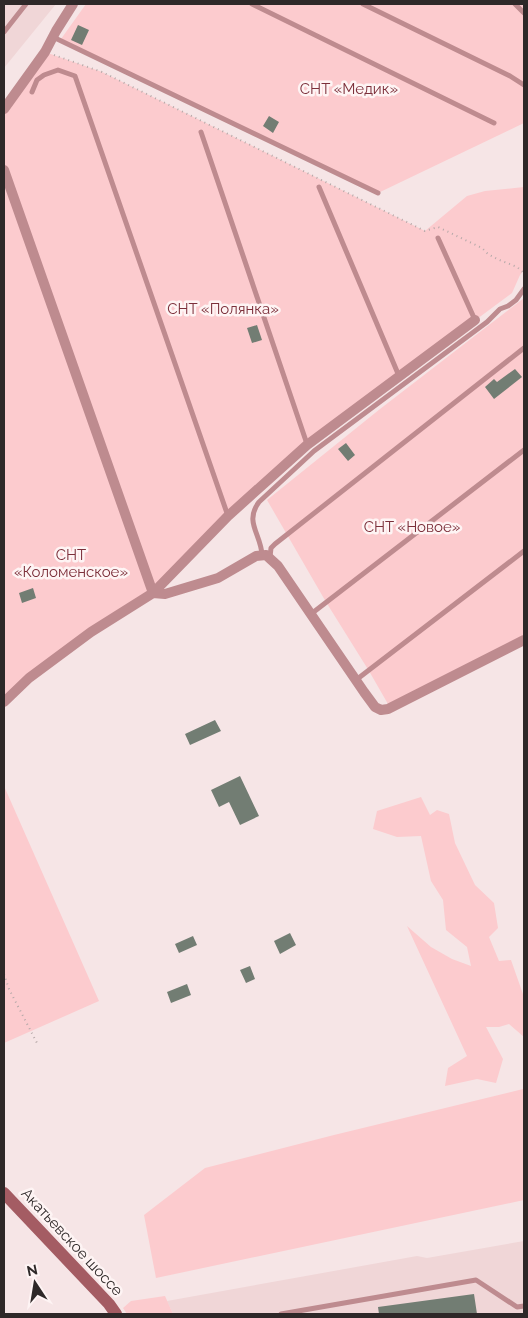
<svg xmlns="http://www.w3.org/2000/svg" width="528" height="1318" font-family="Raleway,sans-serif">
	<rect width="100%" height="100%" fill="#f6e5e6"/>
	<path fill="#f0d6d7" d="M4 4H56L4 68Z
		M524 1241V1314H173L167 1301 417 1256 427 1258Z"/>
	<path fill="#fccbce" d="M86 4H524V123L378 193 61 39Z
		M45 52 102 72 425 231 467 196 485 191 524 187V270L520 275 512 293 307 445 137 602 4 702V109Z
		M524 298V638L388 704 369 671 326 602 267 500 380 409Z
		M4 786 99 1001 4 1043Z
		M421 797 430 815 437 810 449 814 455 843 475 885 494 903 498 928 489 937 499 961 511 960 524 997V1037L509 1024 499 1027H486L503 1059 496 1083 477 1079 445 1086 448 1068 467 1056 407 926 431 947 452 959 471 966 467 947 446 930 443 900 431 881 421 836 397 837 373 829 377 811Z
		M523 1089 524 1092V1200L156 1278 144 1215 205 1168 334 1135Z
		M165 1296 173 1314H127L123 1308 131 1301Z"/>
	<path fill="#727d73" d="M78 25 89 30 82 45 71 40Z
		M269 116 279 122 273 133 263 126Z
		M257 325 262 340 252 343 247 328Z
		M515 369 522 377 494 399 485 387 494 379 497 382Z
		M346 443 355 455 348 461 338 449Z
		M33 588 36 598 22 603 19 593Z
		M215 720 221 731 190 745 185 734Z
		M240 776 259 816 240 825 229 802 219 807 211 790Z
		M290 933 296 945 280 954 274 941Z
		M193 936 197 945 179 953 175 944Z
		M250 966 255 979 246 983 240 970Z
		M187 984 191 995 171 1003 167 992Z
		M474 1294 477 1314H379L378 1307Z"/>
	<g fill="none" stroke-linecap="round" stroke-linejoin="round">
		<path stroke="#b5a8a8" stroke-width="2" stroke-dasharray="1 4" stroke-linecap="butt" d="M54 55 102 72 425 231 438 227 482 248 488 254 497 259 517 267 524 273
			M4 974 9 989 37 1043"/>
		<path stroke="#be8b8f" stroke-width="5" d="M252 4 494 123
			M363 4 510 76 524 85
			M515 4 524 13
			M4 32 26 4
			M53 37 378 193
			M32 92 37 80 44 75 58 70 75 76 228 516
			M201 132 307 444
			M319 187 399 376
			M438 238 475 320
			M262 555C261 534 244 522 259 502L314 451 487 322 500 309 508 306 516 300 524 289
			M270 557 271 548 275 544 524 348
			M311 614 524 450
			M356 680 524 551
			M281 1314 476 1280 517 1307 524 1306"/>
		<path stroke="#be8b8f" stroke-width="10" d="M4 109 45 52 56 31 73 4
			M4 170 153 593
			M153 593 165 594 218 578 256 556 266 555 278 566 364 692 375 707 381 710 388 709 524 640
			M4 702 29 678 91 632 153 593 228 516 307 445 475 320"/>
		<path stroke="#a45c63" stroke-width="12" d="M4 1193 109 1304 116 1314"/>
	</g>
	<g text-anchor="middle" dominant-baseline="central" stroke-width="5" stroke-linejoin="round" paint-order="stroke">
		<g font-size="15" fill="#7c2f3a" stroke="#fef4f4">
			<text x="349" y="89">СНТ «Медик»</text>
			<text x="223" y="309">СНТ «Полянка»</text>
			<text x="412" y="527">СНТ «Новое»</text>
			<text x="71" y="555">СНТ<tspan x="71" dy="17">«Коломенское»</tspan></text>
		</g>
		<g font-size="15" fill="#2e2828" stroke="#fef4f4">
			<text transform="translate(72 1242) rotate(47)">Акатьевское шоссе</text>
		</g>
	</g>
	<rect width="528" height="1318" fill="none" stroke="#2e2828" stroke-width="10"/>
	<g transform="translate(35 1283) rotate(348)" stroke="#fef4f4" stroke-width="4" paint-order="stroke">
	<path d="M0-4L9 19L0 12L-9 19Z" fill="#2e2828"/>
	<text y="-8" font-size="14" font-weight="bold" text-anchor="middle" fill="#2e2828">N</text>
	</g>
</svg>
